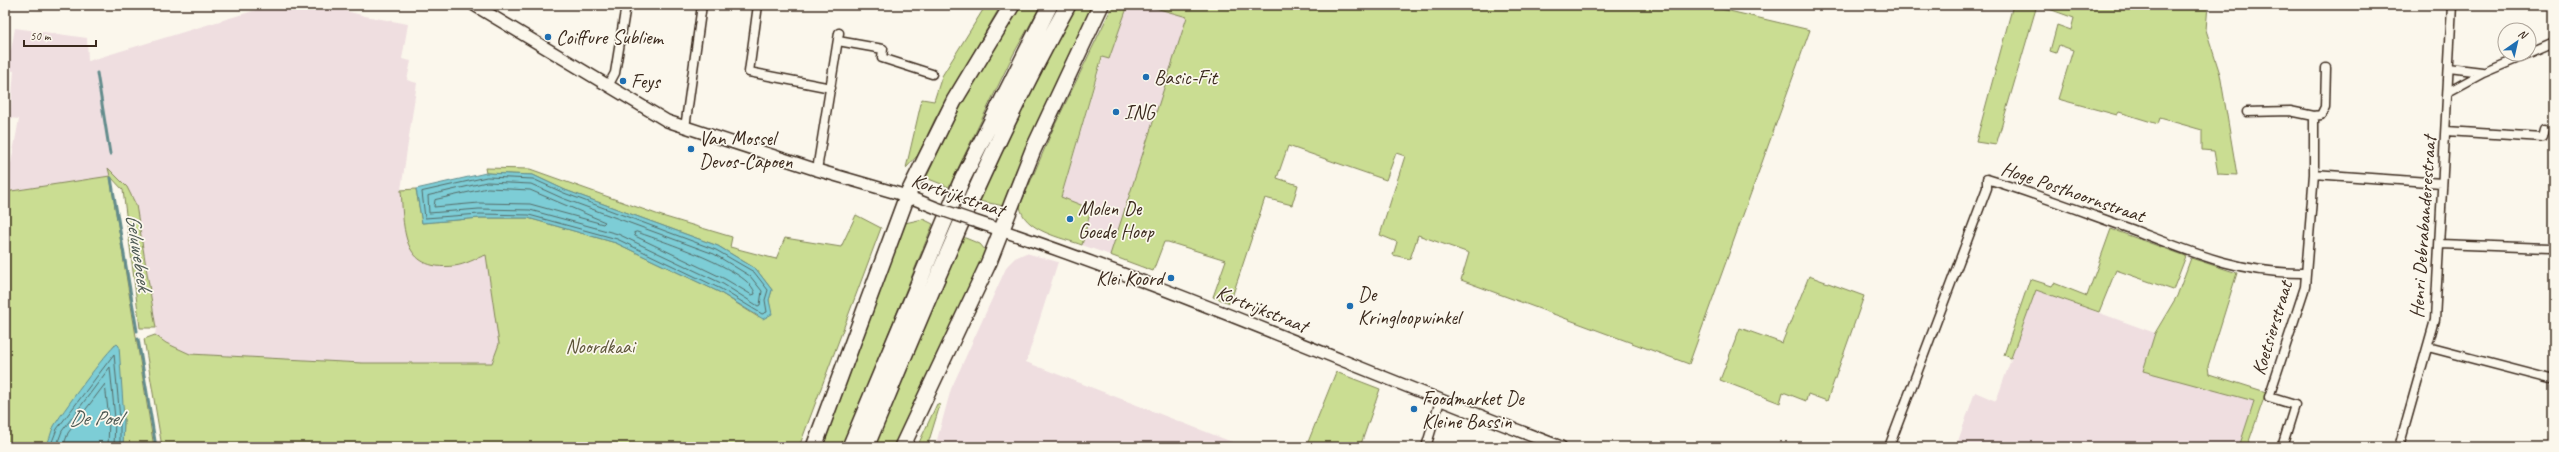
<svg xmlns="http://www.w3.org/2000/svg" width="2559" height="452" font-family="Caveat,sans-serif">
	<rect width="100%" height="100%" fill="#fbf7ec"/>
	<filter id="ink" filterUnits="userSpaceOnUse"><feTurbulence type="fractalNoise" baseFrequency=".025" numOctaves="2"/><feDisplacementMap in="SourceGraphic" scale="8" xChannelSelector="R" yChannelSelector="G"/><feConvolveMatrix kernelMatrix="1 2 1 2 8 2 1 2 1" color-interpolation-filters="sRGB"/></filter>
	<g filter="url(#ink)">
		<path fill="#efdee0" d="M267 5H324L365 16 408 24 402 59 411 61 407 80 417 83 401 190 404 230 455 266 486 255 499 344 492 363H362L190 354 166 343 155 335 156 328 136 205 108 169 110 176 5 192V163H11L19 119 10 118 14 71 5 70V49L11 50 15 28 87 38 88 61 266 7Z
			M1128 5H1145L1188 17 1110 255 1082 245 1091 209 1061 198 1103 57 1109 59Z
			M1026 253 1058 262 1026 362 1245 447H935L951 389 1007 266 1015 258Z
			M2036 290 2155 333 2143 371 2254 401 2239 447H1956L1975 392 1996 401Z"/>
		<path fill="#cadd92" stroke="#828458" d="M986 5H1001L935 119 918 155 906 168 922 99 934 101 942 76Z
			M1016 5H1041L1013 55 949 187 926 178 968 89Z
			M1076 5H1097L1004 206 979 201 1001 151Z
			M1113 5H1128L1109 59 1102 57 1061 197 1091 209 1082 245C1063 238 1023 231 1020 206L1053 129Z
			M1145 5H1704L1810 30 1689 364 1461 280 1469 253 1418 235 1410 259 1393 255 1397 242 1380 235 1405 156 1396 153 1386 180 1288 146 1277 178 1298 185 1292 205 1265 198 1230 303 1213 297 1226 260 1168 242H1164L1153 271 1110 255 1187 17Z
			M2013 5H2037L1996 145 1976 142Z
			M2038 5H2208L2206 30 2220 74 2237 175 2218 174 2214 151 2202 150V130L2160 118 2158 124 2119 112 2117 115 2058 99 2073 50 2059 45 2056 53 2050 51 2057 25 2071 30 2074 18Z
			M108 168 127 187 136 205 156 328H140L123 190 110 176 154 447H123L124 419 115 345 53 428 50 440 45 447H5V297L9 295 5 286V192L110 176Z
			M485 168 530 169 662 216 732 237 730 247 776 259 785 238 841 247 856 215 881 228 799 447H162L144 339 155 335 166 343 190 354 362 363H492L499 344 486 255C476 258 465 265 454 266 401 272 404 229 401 190L416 189 422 223 480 218H528L616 243 719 292 758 317 770 307 769 300 772 290 756 269 718 246 565 190 533 175 486 173Z
			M923 219 933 224 842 447H821L905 223Z
			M2111 229 2186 256 2173 290 2116 270 2099 312 2036 290 2011 358 2004 355 2030 279 2052 286 2054 283 2087 296Z
			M963 237 980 244 986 251 896 447H873Z
			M2191 258 2237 273 2208 366 2209 374 2266 392 2247 447H2239L2254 401 2143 371 2155 333 2177 296Z
			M1809 276 1864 296 1827 401 1808 394 1806 401 1783 392 1780 403 1720 380 1740 328 1782 343Z
			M1336 372 1380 389 1360 447H1306Z
			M937 404 940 405 927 447H917Z"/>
		<path fill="#7dcdd6" stroke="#638c8c" d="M486 173 533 175 565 190 718 246 756 269 772 290 769 300 772 314 763 319 719 292 616 243 528 218H480L422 223 416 189Z
			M117 344 119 346 124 419 123 447H45C50 440 50 435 53 428 59 416 108 349 117 344Z"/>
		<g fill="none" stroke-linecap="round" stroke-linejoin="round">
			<path stroke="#556b68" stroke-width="1" d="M487 177 533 179 564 193 716 250 754 272 768 290 765 300 767 312 762 314 721 289 617 239 529 215 480 214 425 218 422 192Z
				M487 182 531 184 562 198 714 254 750 276 762 291 760 305 758 306 723 284 618 234 530 210 479 209 429 213 428 196Z
				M488 188 530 190 605 222 603 224 530 204 479 203 434 207 435 200Z
				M637 232C659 240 752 270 755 294L752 295 725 279 635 236 634 233Z
				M50 447 57 429 114 354 120 419V447
				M56 447 62 431 110 367 115 419 114 447
				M63 447 68 433 105 384 109 419 108 447"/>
			<path stroke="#638c8c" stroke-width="3" d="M97 73 110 154
				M111 178 137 331
				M138 339 156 447"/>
			<defs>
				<path id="street" d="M758 5 749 72 831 88
					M838 41 883 49 882 58 932 74
					M2529 54 2554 43
					M2449 68 2482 72
					M608 86 615 73 626 5
					M2448 92 2483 73 2528 54
					M2247 112 2290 111 2314 116
					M685 128 702 5
					M2446 131 2543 137 2545 129
					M817 170 839 33
					M2314 174 2442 183
					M2440 244 2550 248
					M2428 347 2554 380
					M1426 447 1440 401
					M1889 447 1987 188V179C2036 194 2083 212 2131 229 2191 252 2240 274 2306 273
					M2282 447 2295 405 2269 397 2305 287 2314 174V116L2321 115 2325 107 2326 68
					M2399 447 2435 320 2452 5"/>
				<path id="secondary" d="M474 5 667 121 817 170 907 196 939 209
					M971 220C1171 286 1364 372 1561 447"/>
				<path id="highway" d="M814 447 907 196 954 101 1012 5
					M850 447 961 182 1050 5
					M866 447C929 297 989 147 1068 5
					M902 447 989 262 1033 150 1101 5"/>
			</defs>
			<use href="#street" stroke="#3b2a1e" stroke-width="11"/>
			<use href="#secondary" stroke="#3b2a1e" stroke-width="14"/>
			<use href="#highway" stroke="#3b2a1e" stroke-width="18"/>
			<use href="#street" stroke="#fbf7ec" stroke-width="8"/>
			<use href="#secondary" stroke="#fbf7ec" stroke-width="11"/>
			<use href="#highway" stroke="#fbf7ec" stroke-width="15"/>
			<defs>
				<path id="secondary-bridge" d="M939 209 971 220"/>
			</defs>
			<use href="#secondary-bridge" stroke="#3b2a1e" stroke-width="14" stroke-linecap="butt"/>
			<use href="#secondary-bridge" stroke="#fbf7ec" stroke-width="11"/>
		</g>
	</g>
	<g fill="#1f6fb2" stroke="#fbf7ec" stroke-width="1.5">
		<circle cx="548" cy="37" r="4"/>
		<circle cx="1146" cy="77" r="4"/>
		<circle cx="623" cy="81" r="4"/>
		<circle cx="1116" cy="112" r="4"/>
		<circle cx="691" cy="149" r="4"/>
		<circle cx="1070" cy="219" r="4"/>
		<circle cx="1171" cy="278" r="4"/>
		<circle cx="1350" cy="306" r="4"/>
		<circle cx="1414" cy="409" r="4"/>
	</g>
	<g text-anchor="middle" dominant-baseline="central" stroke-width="3.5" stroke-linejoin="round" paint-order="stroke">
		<g font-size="20" fill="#3b2a1e" stroke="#fbf7ec" text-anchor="start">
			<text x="556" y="37">Coiffure Subliem</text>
			<text x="1154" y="77">Basic-Fit</text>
			<text x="631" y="81">Feys</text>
			<text x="1124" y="112">ING</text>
			<text x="699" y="138">Van Mossel<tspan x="699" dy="23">Devos-Capoen</tspan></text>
			<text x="1078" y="208">Molen De<tspan x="1078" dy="23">Goede Hoop</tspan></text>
			<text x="1163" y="278" text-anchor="end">Klei Koord</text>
			<text x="1358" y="294">De<tspan x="1358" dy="23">Kringloopwinkel</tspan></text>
			<text x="1422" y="398">Foodmarket De<tspan x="1422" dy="23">Kleine Bassin</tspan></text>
		</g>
		<g font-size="20" fill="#3b2a1e" stroke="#fbf7ec">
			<text transform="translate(2073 192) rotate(19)">Hoge Posthoornstraat</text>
			<text transform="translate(958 195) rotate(19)">Kortrijkstraat</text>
			<text transform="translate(2423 227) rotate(-86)">Henri Debrabanderestraat</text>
			<text transform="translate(1262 309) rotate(22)">Kortrijkstraat</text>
			<text transform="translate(2272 328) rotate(-73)">Koetsierstraat</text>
		</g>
		<g font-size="20" fill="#5f573b" stroke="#fbf7ec">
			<text x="600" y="346">Noordkaai</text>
		</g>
		<g font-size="21" font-style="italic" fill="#4f5b55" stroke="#fbf7ec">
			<text transform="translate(139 252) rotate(81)">Geluwebeek</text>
			<text x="95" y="418">De Poel</text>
		</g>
	</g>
	<rect width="2559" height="452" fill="none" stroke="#fbf7ec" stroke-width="20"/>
	<rect x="10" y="10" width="2539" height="432" fill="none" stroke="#3b2a1e" stroke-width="1.5" filter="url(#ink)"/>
	<g transform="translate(2517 42) rotate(34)"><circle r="19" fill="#fbf7ec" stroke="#aea59a"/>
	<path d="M0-3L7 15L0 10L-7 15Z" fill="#1f6fb2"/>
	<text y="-6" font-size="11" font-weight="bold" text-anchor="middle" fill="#3b2a1e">N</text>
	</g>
	<path d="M24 40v6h72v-6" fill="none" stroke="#3b2a1e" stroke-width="2"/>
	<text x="30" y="40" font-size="12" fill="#3b2a1e" stroke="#fbf7ec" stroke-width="3" paint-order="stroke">50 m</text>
</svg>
